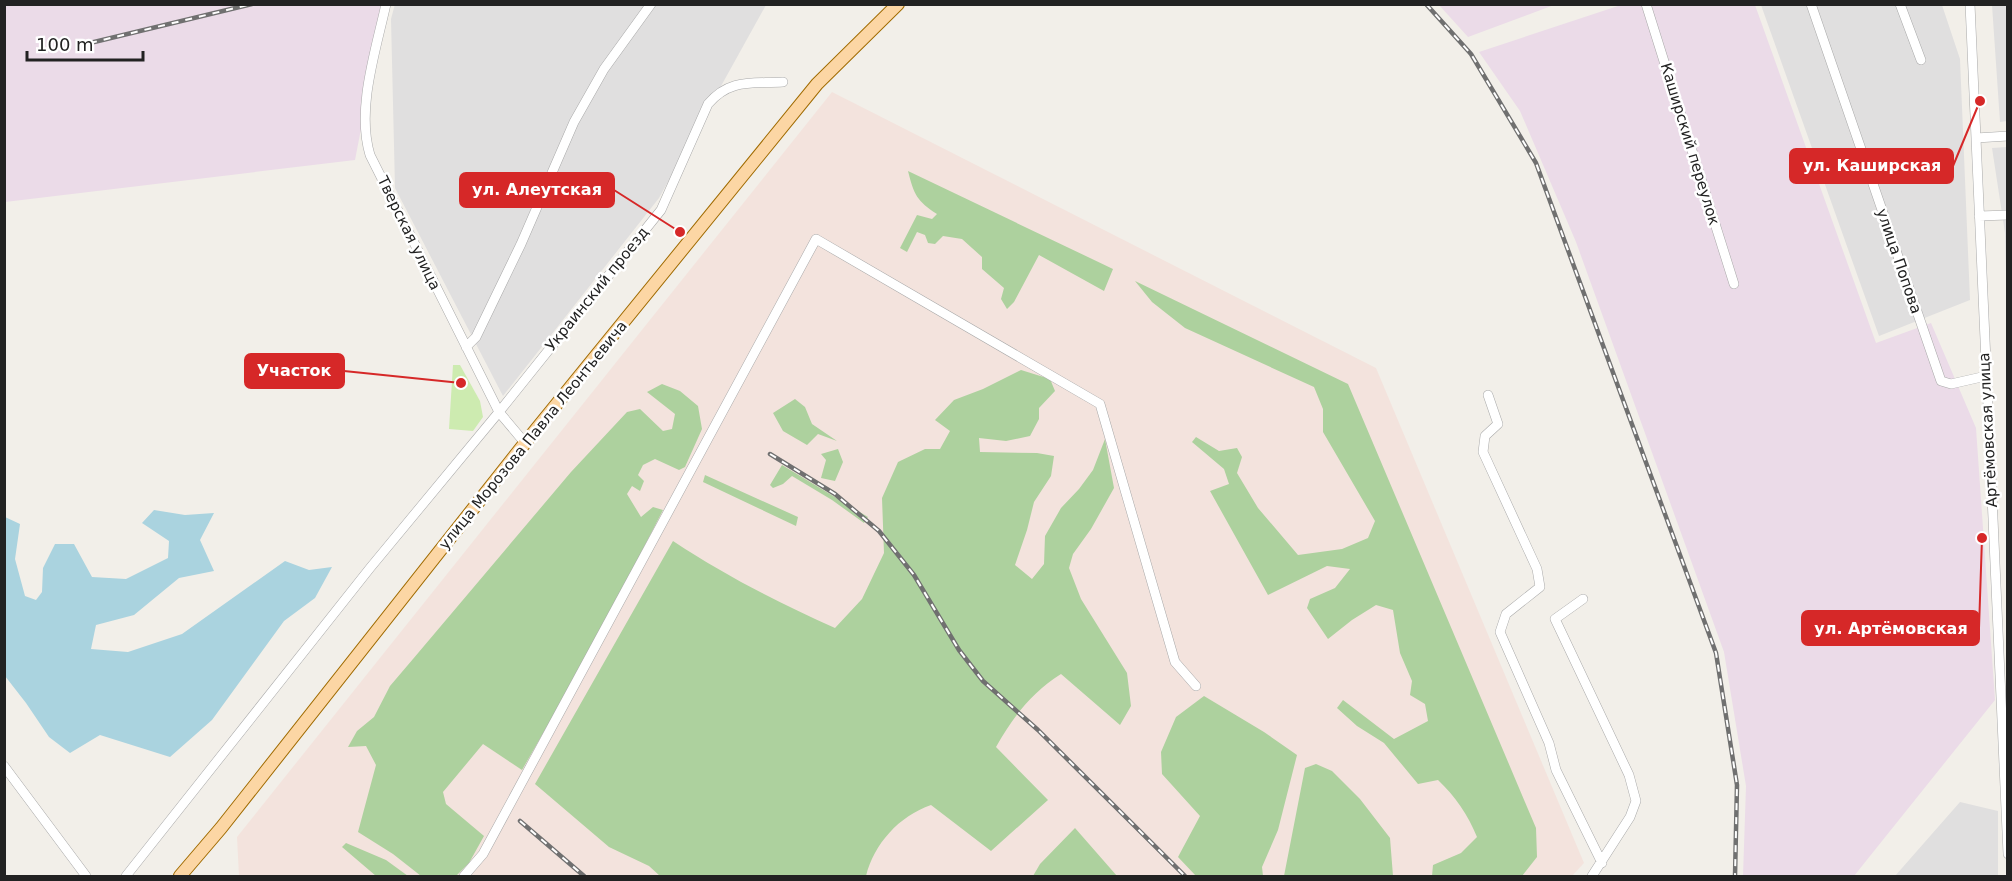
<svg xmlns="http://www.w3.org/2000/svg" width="2012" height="881" font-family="'DejaVu Sans',sans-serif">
	<rect width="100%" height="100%" fill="#f2efe9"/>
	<path fill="#e0dfdf" d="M395 4 766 5 659 198 503 396 395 188 391 19Z
		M1761 5H1942L1960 59 1970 300 1879 336Z
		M1992 5H2007V121L2000 122Z
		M2007 147V311L2005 233 1992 148Z
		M1960 802 1998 811V876H1895Z"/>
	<path fill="#ebdbe8" d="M4 5H385L355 160 5 202Z
		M1439 5H1554L1468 37Z
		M1621 5H1755L1876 343 1931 323 1976 428 1995 700 1854 876H1743L1746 786 1724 652 1576 242 1520 111 1479 52Z"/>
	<path fill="#f3e3dd" d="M832 92 1376 368 1584 863 1572 876H239L237 837Z"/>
	<path fill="#cdebb0" d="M453 365H460L480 401 483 417 473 431 449 429Z"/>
	<path fill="#add19e" d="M908 171 1113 269 1104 291 1039 255 1014 302 1007 309 1001 299 1004 288 982 269V257L962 239 943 236 935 244 928 243 925 235 917 232 907 252 900 248 917 215 932 219 937 214C917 201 914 195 908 171Z
		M1135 281 1348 384 1536 828 1537 857 1522 876H1432L1433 865 1461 853 1477 837C1468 815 1455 796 1438 780L1418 784 1384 743 1357 726 1337 708 1343 700 1394 739 1428 721 1425 704 1410 695 1412 681 1400 653 1393 610 1376 605 1352 620 1328 639 1307 608 1310 599 1335 588 1350 569 1327 566 1268 595 1210 491 1229 484 1224 469 1192 442 1196 437 1219 451 1237 448 1242 457 1237 473 1258 508 1298 555 1342 549 1368 538 1375 521 1323 432V409L1314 387 1185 328 1152 302Z
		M1021 370 1050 379 1055 391 1039 408V419L1030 436 1006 441 979 438 980 452 1037 453 1054 456 1051 476 1034 502 1027 530 1015 565 1032 579 1044 564 1045 536 1061 508 1079 489 1093 470 1105 439 1114 488 1091 529 1073 554 1069 568 1081 599 1127 673 1131 706 1120 725 1061 674C1031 693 1013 717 996 747L1048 800 991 851 931 805C899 816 874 844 866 876H660L649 866 609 847 535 784 673 541C726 576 777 602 835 628L862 599 884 553 882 498 898 462 925 449H940L950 431 935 420 954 400 983 389Z
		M662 384 680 391 698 406 702 429 685 467 679 470 655 459 643 465 638 475 644 481 640 491 632 486 627 494 641 517 653 507 663 510 594 644 522 770 483 744 443 792 446 804 484 836 469 863 456 876H421L393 854 358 832 376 765 366 746 348 747 357 731 374 717 390 686 413 659 571 472 627 412 640 409 663 431 672 429 675 414 647 392Z
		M795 399 805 407 812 424 837 441 818 434 807 445 783 431 773 413Z
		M838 449 843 462 835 481 821 478 826 460 821 454Z
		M782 465 868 517 864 523 832 500 792 476 783 484 773 488 770 485Z
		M705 475 798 517 796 526 703 482Z
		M1204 696 1264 732 1297 755 1278 830 1262 867 1263 876H1196L1178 857 1200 816 1162 774 1161 752 1176 717Z
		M1316 764 1332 771 1360 799 1390 838 1393 876H1284L1305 768Z
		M1075 828 1117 876H1033L1040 864Z
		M346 843 386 860 408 876H376L342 847Z"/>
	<path fill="#aad3df" d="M154 510 185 515 214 513 200 540 214 571 179 578 134 615 96 625 91 649 128 652 182 634 285 561 309 570 332 567 315 598 284 621 212 720 170 757 100 735 70 753 49 737 26 703 5 676V517L20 524 15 559 25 596 36 600 42 592 43 568 55 544H74L92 577 126 579 168 558 169 541 142 523Z"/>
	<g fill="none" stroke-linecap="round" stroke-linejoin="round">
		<defs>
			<path id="minor" d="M386 4C376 50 356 109 370 155L499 412 525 443
				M1646 4 1734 284
				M1811 4 1941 381 1951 384 1986 376
				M1900 4 1921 60
				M1970 4 2008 854
				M1976 138 2008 136
				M1979 216 2008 215
				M466 347 476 337 521 244 574 122 604 69 651 4
				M1488 395 1498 424 1485 436 1483 452 1537 569 1540 587 1506 614 1500 632 1549 743 1556 770 1602 863
				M1583 599 1555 619 1629 775 1636 801 1630 817 1592 876
				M4 766 86 876
				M126 876 370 568 499 412 661 210 708 104C730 78 752 84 783 82
				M464 876 483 854 816 239 1100 404 1175 662 1196 686"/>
			<path id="major" d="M180 876 221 828 525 443 817 84 898 4"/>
		</defs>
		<use href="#minor" stroke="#a9a9a9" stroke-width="10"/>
		<use href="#major" stroke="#a06b00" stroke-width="14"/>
		<use href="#minor" stroke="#fff" stroke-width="9"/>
		<use href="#major" stroke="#fcd6a4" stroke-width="12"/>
		<defs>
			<path id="rail" d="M1426 4 1471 54 1536 163 1716 653 1737 785 1735 876
				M90 43 252 4
				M770 454 835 494 879 531 914 575 959 650 983 681 1038 730 1185 876
				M520 821 584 876"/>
		</defs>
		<use href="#rail" stroke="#707070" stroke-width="4.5"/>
		<use href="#rail" stroke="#fff" stroke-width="2" stroke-dasharray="7" stroke-linecap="butt"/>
	</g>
	<g text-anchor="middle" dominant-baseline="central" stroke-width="5" stroke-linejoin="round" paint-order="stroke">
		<g font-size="15" fill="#222" stroke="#fff">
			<text transform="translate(1690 144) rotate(73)">Каширский переулок</text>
			<text transform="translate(409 233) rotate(64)">Тверская улица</text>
			<text transform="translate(1899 261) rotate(71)">улица Попова</text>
			<text transform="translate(597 289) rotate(-51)">Украинский проезд</text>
			<text transform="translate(1988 430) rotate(-93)">Артёмовская улица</text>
			<text transform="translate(533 435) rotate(-51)">улица Морозова Павла Леонтьевича</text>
		</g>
	</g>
	<path fill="none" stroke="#d62828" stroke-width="2" d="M1980 101L1953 166M680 232L614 190M461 383L344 371M1982 538L1979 628"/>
	<g fill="#d62828" stroke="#fff" stroke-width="2">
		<circle cx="1980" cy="101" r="6"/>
		<circle cx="680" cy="232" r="6"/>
		<circle cx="461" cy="383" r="6"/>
		<circle cx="1982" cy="538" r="6"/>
	</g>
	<g fill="#d62828" stroke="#d62828" stroke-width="2">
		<rect x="1790" y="149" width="163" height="34" rx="6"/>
		<rect x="460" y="173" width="154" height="34" rx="6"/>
		<rect x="245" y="354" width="99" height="34" rx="6"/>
		<rect x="1802" y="611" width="177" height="34" rx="6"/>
	</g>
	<g font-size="16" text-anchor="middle" font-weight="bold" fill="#fff">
		<text x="1872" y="171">ул. Каширская</text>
		<text x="537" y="195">ул. Алеутская</text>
		<text x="294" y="376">Участок</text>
		<text x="1891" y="634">ул. Артёмовская</text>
	</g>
	<rect width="2012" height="881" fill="none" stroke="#222222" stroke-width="12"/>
	<path d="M27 51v9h116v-9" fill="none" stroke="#222222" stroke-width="3"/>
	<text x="36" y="51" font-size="18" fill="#222222" stroke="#ffffff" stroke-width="4.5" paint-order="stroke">100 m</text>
</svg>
